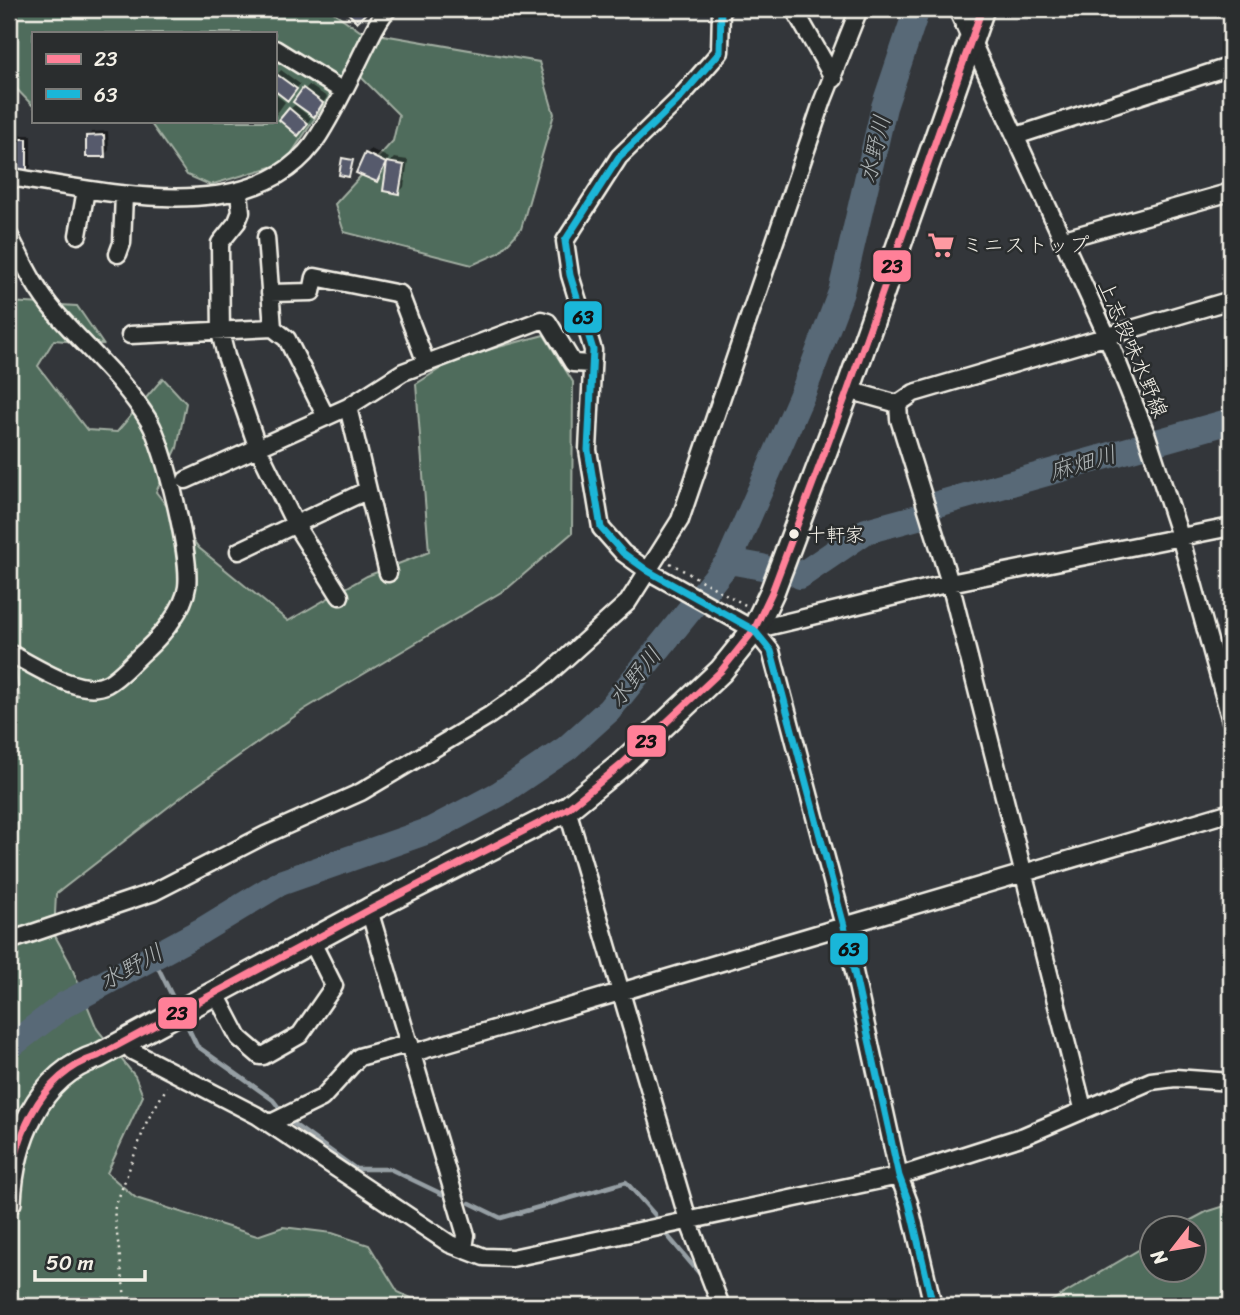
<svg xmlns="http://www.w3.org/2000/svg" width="1240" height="1315" font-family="Sriracha,'Klee One',sans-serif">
	<rect width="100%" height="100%" fill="#33363a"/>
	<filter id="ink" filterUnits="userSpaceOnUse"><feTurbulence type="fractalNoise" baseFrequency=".0143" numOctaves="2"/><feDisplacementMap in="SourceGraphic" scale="14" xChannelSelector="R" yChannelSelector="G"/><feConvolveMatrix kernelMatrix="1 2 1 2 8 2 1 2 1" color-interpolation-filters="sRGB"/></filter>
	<g filter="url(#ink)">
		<path fill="#506c5b" stroke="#a2aea2" stroke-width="2" d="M9 9H329L360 31 539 62 554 114 521 229 499 253 472 265 344 232 335 204 393 141 399 115 350 66 285 163 210 185 187 175 149 121H275V33H33V106L9 81Z
			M9 302 77 306 103 344 54 340 38 366 87 430 117 432 163 378 186 403 177 448 156 492 199 548 288 621 367 576 429 552 416 384 457 358 544 335 573 382 572 533 508 588 305 709 185 794 56 894 54 934 70 963 97 1029 135 1076 143 1096 107 1173 136 1198 257 1236 283 1227 332 1233 369 1245 398 1292 428 1306H9V703L20 700 9 626Z
			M1231 1204V1306H1043L1152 1242V1270H1194V1228L1178 1227 1206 1212Z"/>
		<path fill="#0007" d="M281 70 300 84 288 99 275 89V77Z
			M309 85 327 97 318 110 304 90Z
			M275 94 285 102 275 116Z
			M295 105 311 118 303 129 290 109Z
			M108 131 109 150 104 155 87 136 92 132Z
			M12 135H31V167L26 172H9V138Z
			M371 149 389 158 377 180 366 154Z
			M394 158 408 160 404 187 399 192 389 163Z"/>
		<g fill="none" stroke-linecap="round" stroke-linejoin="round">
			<path stroke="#969fa4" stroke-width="4.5" d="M152 955 177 1006
				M183 1017 197 1046 273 1100 283 1113
				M288 1120 356 1169H390L444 1195
				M470 1203 501 1218 626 1182 655 1215
				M667 1235 700 1274"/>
			<path stroke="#586977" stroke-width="26" d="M934 505 1231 421
				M729 561 762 567
				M800 576 866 531 918 517
				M9 1047 64 1005 201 931 280 883 431 830 499 794 567 748 609 710 729 561 804 390 841 292 884 107 917 9"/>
		</g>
		<path fill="#565a6c" stroke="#f4f1e8" stroke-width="2" d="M344 9H370L357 22Z
			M275 73 297 89 288 101 275 91Z
			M303 88 323 103 314 117 293 102Z
			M289 108 308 124 298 136 279 120Z
			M104 135 105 157H86V136Z
			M9 139H27V174L9 173Z
			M365 153 386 163 377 182 356 173Z
			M342 158 353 160 349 177 339 175Z
			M387 162 404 165 399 194 383 191Z"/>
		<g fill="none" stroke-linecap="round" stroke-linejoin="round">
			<defs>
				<path id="minor" d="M721 9 720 52 677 101 619 157 565 241 570 275 593 350 588 450 601 528 623 553 648 571 754 630 771 651 844 926 899 1176 909 1203 933 1306
					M794 9 834 79
					M957 9 1107 336 1147 436 1180 536 1231 721
					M275 49 343 91
					M1016 136 1231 66
					M9 181 17 178C107 192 261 230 319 135 336 108 350 79 364 50 371 37 377 20 388 9
					M239 192 241 212 237 222 220 243 221 336 226 356 257 446 296 526 340 596
					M9 235C23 262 35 289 55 312 87 349 124 380 149 421 165 448 191 556 187 587 184 609 163 634 147 649 135 659 121 677 107 684 80 698 34 665 9 653
					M78 235 86 190
					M266 237 273 328
					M1061 240 1231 192
					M118 254 122 243 124 195
					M270 293 312 292 315 277 400 294 426 363
					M130 335 273 328 287 339 326 417
					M848 390 898 404 914 393 1231 300
					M898 404 899 419 950 583 1083 1108
					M348 407 388 573
					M186 480 348 407 403 372 541 320 548 322 573 363 591 364
					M239 551 368 490
					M754 630 950 583 1231 527
					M567 809 688 1220 721 1306
					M369 910 466 1235 464 1249
					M9 941 154 892 265 835 361 792 490 715 546 676 628 602 680 520 823 100 859 9
					M215 992 239 1038 260 1056H263L300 1035 334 986 311 940
					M125 1040 132 1051 258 1116 450 1244 484 1257 512 1258 899 1176 1024 1136 1151 1081 1175 1078 1231 1082
					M413 1053 1231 812
					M271 1123 322 1098 359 1057 410 1043"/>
				<path id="highway" d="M9 1202C12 1142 37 1075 98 1056L369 910 567 809 621 765 721 671 754 630 772 592 848 390 982 9"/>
			</defs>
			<use href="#minor" stroke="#f4f1e8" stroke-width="21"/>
			<use href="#highway" stroke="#f4f1e8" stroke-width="28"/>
			<path stroke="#f4f1e8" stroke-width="2.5" stroke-dasharray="2 5" stroke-linecap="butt" d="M1218 9 1231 32
				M670 563 747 606
				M126 1306 114 1210 147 1121 167 1087"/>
			<use href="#minor" stroke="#2a2d2e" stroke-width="16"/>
			<use href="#highway" stroke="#2a2d2e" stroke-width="23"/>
			<defs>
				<path id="bus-1" d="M9 1202C12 1142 37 1075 98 1056L369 910 567 809 621 765 721 671 754 630 772 592 848 390 982 9"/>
				<path id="bus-2" d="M721 9 720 52 677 101 619 157 565 241 570 275 593 350 588 450 601 528 623 553 648 571 754 630 771 651 844 926 899 1176 909 1203 933 1306"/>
			</defs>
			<use href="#bus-1" stroke="#2a2d2e" stroke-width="12"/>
			<use href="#bus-2" stroke="#2a2d2e" stroke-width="12"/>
			<use href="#bus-1" stroke="#ff8098" stroke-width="7"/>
			<use href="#bus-2" stroke="#1ab6d8" stroke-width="7"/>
		</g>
	</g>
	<defs>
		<symbol id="supermarket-bare" viewBox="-9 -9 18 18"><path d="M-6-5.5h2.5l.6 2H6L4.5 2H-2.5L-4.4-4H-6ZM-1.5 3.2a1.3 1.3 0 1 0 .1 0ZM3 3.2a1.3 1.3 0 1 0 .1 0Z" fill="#ff9aa2" stroke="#2a2d2e" stroke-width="2.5" paint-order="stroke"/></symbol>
	</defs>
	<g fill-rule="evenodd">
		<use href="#supermarket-bare" x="922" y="226" width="38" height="38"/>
	</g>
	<circle fill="#f4f1e8" stroke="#2a2d2e" stroke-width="2.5" cx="794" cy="534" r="6"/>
	<g text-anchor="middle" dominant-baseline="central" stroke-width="5" stroke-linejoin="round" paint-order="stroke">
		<g font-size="19" fill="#f4f1e8" stroke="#2a2d2e" text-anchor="start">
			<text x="807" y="534">十軒家</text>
		</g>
		<g font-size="21" fill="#f4f1e8" stroke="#2a2d2e" text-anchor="start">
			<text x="962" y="245">ミニストップ</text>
		</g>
		<g font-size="21" fill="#f4f1e8" stroke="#2a2d2e">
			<text transform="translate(1133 349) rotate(67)">上志段味水野線</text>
		</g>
		<g font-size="23" font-style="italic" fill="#aeb4b5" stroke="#2a2d2e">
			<text transform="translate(875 149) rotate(-77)">水野川</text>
			<text transform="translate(1083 463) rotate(-16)">麻畑川</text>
			<text transform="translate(635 677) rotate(-51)">水野川</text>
			<text transform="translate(131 967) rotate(-29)">水野川</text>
		</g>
	</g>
	<g stroke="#2a2d2e" stroke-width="2.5">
		<rect x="872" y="249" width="40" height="34" rx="7" fill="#ff8098"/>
		<rect x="563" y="300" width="40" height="34" rx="7" fill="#1ab6d8"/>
		<rect x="626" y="724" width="41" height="34" rx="7" fill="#ff8098"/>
		<rect x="829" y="932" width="40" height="34" rx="7" fill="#1ab6d8"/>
		<rect x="157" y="996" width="41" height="34" rx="7" fill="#ff8098"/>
	</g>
	<g font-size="19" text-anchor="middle" font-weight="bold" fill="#111">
		<text x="892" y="273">23</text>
		<text x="583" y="324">63</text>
		<text x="646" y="748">23</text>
		<text x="849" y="956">63</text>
		<text x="177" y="1020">23</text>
	</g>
	<rect width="1240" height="1315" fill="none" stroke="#2a2d2e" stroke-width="35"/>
	<rect x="18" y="18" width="1205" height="1280" fill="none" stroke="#f4f1e8" stroke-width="2.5" filter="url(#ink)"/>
	<rect x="32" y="32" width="245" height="91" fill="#2a2d2e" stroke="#7b7b78" stroke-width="2"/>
	<rect x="46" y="54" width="35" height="10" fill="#ff8098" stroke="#7b7b78" stroke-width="2"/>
	<text x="94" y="66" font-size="21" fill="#f4f1e8">23</text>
	<rect x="46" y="89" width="35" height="10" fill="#1ab6d8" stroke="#7b7b78" stroke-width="2"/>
	<text x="94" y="102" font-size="21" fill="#f4f1e8">63</text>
	<g transform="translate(1173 1249) rotate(239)"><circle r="33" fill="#2a2d2e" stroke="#7b7b78" stroke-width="2"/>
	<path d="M0-5L12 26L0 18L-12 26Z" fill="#ff9aa2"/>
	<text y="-10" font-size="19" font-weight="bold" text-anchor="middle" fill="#f4f1e8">N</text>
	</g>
	<path d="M35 1270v10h110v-10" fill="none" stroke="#f4f1e8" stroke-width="3.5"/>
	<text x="46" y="1270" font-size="21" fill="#f4f1e8" stroke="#2a2d2e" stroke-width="5" paint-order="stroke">50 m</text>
</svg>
